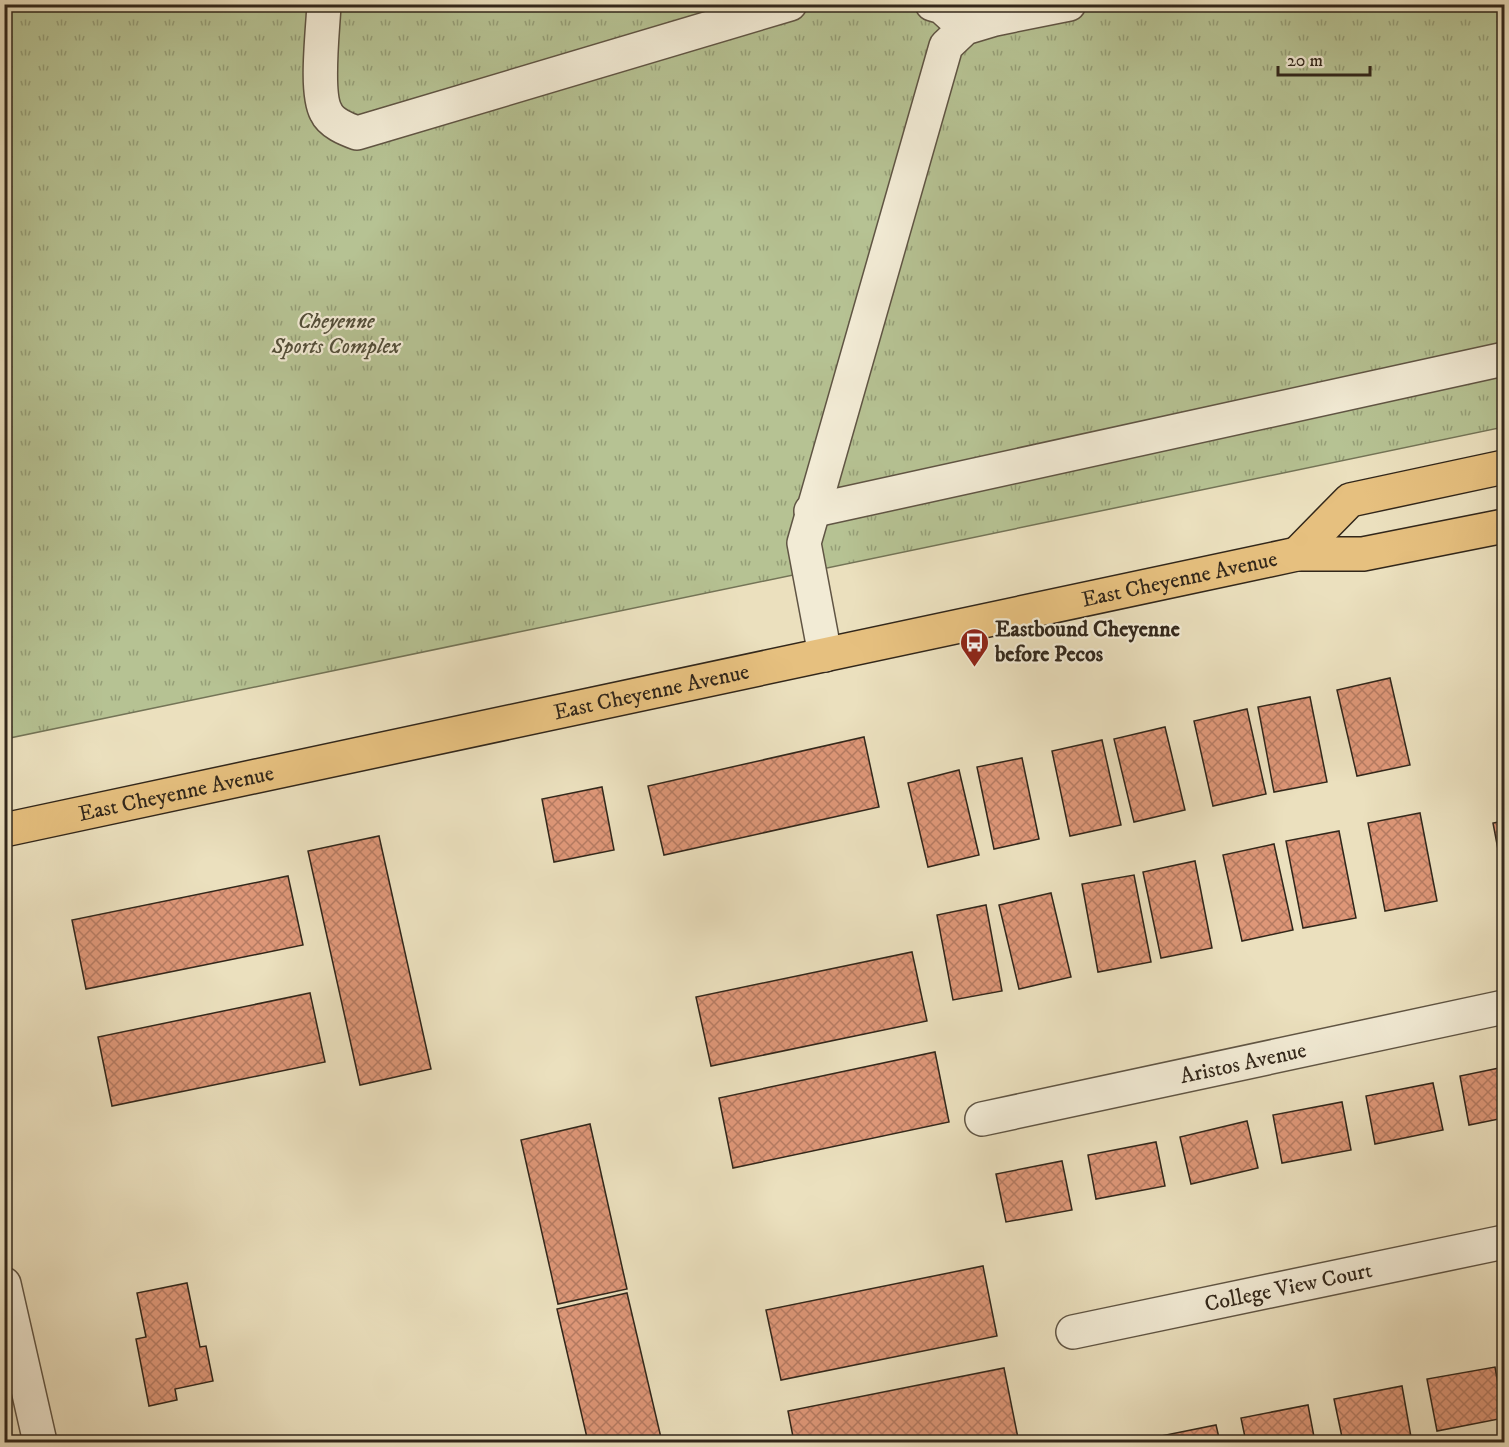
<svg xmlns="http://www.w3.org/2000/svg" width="1509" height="1447" font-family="'IM FELL DW Pica',serif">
	<defs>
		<pattern id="park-tufts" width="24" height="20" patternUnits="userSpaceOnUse" patternTransform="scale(1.5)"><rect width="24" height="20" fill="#b6c293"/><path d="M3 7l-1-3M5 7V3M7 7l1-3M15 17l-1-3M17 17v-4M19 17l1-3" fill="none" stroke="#959e77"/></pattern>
		<pattern id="building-cross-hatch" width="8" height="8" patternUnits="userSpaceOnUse" patternTransform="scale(1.5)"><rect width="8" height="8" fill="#de9778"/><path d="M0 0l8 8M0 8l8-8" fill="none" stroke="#b57b62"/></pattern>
	</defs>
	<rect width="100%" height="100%" fill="#ebe0be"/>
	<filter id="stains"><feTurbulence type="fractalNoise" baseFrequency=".00333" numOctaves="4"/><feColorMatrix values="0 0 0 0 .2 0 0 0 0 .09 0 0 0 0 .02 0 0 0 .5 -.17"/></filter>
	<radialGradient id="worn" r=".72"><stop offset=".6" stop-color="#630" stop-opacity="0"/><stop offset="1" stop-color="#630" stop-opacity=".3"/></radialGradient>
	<path fill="url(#park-tufts)" stroke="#747457" stroke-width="1.5" d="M5 5H1504V427L5 739Z"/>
	<path fill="url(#building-cross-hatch)" stroke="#32271b" stroke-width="1.5" d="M1390 678 1410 765 1357 776 1337 690Z
		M1310 697 1327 782 1274 792 1258 707Z
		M1247 709 1266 794 1213 806 1194 721Z
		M1165 727 1185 810 1134 822 1114 739Z
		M864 737 879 807 664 855 648 786Z
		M1102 740 1121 825 1070 836 1052 751Z
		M1022 758 1039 839 994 849 977 767Z
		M959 770 979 855 928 867 908 783Z
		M602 787 614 850 554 862 542 799Z
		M1420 813 1437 901 1385 911 1368 823Z
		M1504 821V859L1500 860 1493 823Z
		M1339 831 1356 918 1303 928 1286 841Z
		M379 836 431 1069 360 1085 308 851Z
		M1274 844 1293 930 1242 941 1223 855Z
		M1195 861 1212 948 1161 958 1143 872Z
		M1134 875 1151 962 1098 972 1082 884Z
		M288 876 303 945 86 989 72 920Z
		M1051 893 1071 977 1019 989 999 905Z
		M986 905 1002 991 953 1000 937 915Z
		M912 952 927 1021 711 1066 696 997Z
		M310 993 325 1062 112 1106 98 1037Z
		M935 1052 949 1122 733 1168 719 1098Z
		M1504 1067V1118L1469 1125 1460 1076Z
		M1433 1083 1443 1130 1375 1144 1366 1096Z
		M1342 1102 1351 1150 1282 1163 1273 1115Z
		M1247 1121 1258 1168 1191 1184 1180 1137Z
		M590 1124 627 1289 558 1304 521 1140Z
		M1156 1142 1165 1186 1096 1199 1088 1155Z
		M1062 1161 1072 1210 1006 1222 996 1174Z
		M983 1266 997 1336 781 1380 766 1310Z
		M187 1283 200 1347 206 1346 213 1381 175 1389 177 1400 149 1406 136 1339 146 1337 137 1293Z
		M627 1293 662 1442H588L557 1309Z
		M1495 1367 1504 1418 1437 1431 1427 1379Z
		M1004 1368 1018 1438 994 1442H794L788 1411Z
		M1402 1386 1411 1437 1380 1442H1343L1334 1399Z
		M1308 1405 1315 1442H1246L1241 1418Z
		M1216 1425 1220 1442H1147L1146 1439Z"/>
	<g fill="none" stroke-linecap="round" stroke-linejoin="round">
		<defs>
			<g id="minor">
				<path d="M324 4C323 30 315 92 326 112 331 123 346 129 357 133L790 4"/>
				<path d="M932 4 942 7 965 28"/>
				<path d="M811 511 1504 359"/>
				<path d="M825 655 804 543 946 46 965 28 995 19 1069 4"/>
				<path id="s1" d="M982 1119 1504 1007"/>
				<path d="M4 1284 40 1442"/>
				<path id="s2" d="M1073 1332 1504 1242"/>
			</g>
			<g id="major">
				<path d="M1297 554 1350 500 1504 467"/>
				<path id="s3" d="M4 830 1297 554H1363L1504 526"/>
			</g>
		</defs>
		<use href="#minor" stroke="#605544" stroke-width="36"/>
		<use href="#major" stroke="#32271b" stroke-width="36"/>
		<use href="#minor" stroke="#f2ebd5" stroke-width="33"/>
		<use href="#major" stroke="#e6c07f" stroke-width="33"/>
	</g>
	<defs>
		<symbol id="bus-pin" viewBox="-11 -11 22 30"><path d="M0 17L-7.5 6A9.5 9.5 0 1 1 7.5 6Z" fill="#8f2418" stroke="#f2ebd5"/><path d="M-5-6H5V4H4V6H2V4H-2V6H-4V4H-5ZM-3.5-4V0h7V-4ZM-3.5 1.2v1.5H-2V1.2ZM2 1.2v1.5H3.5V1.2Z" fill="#fff"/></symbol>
	</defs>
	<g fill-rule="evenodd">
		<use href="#bus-pin" x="958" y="626" width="33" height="45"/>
	</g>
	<g text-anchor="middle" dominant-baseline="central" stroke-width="4.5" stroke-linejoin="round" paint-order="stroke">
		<g font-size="22" font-style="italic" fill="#534e39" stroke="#f2ebd5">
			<text x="336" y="321">Cheyenne<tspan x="336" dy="25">Sports Complex</tspan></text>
		</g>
		<g font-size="22" fill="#32271b" stroke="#f2ebd5">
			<text stroke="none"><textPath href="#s3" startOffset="1202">East Cheyenne Avenue</textPath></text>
			<text stroke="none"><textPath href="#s3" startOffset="662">East Cheyenne Avenue</textPath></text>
			<text stroke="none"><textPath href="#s3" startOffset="176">East Cheyenne Avenue</textPath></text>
			<text stroke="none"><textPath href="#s1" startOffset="267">Aristos Avenue</textPath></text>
			<text stroke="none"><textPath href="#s2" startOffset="220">College View Court</textPath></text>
		</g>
		<g font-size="22" font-weight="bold" fill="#32271b" stroke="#f2ebd5" text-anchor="start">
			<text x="995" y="629">Eastbound Cheyenne<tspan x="995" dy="25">before Pecos</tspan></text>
		</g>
	</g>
	<rect width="1509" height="1447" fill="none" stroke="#ebe0be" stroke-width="24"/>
	<rect x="6" y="6" width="1497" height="1435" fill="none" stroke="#32271b" stroke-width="3"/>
	<rect x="12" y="12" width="1485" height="1423" fill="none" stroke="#32271b" stroke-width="1.5"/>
	<path d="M1278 66v9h92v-9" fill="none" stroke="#32271b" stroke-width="3"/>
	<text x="1287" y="66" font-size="18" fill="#32271b" stroke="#f2ebd5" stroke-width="4.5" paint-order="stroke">20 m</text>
	<rect width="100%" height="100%" filter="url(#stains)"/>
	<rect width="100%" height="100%" fill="url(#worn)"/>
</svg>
